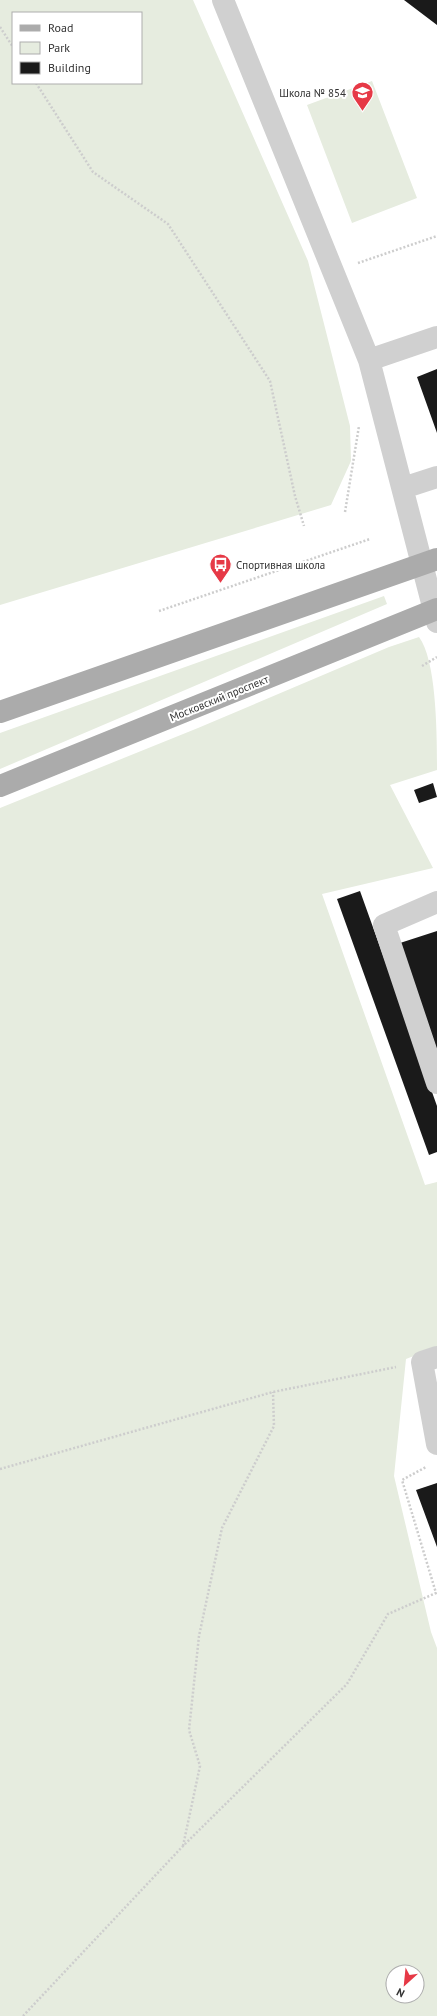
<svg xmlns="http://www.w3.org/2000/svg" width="437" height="2016" font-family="'PT Sans',sans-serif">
	<rect width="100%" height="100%" fill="#fff"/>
	<path fill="#e6ecdf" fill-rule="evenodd" d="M0 0H193L308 261 350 426 351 461 331 505 0 605ZM13 13H141V83H13Z
		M372 81 417 198 352 223 307 105Z
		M384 596 387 604 0 769V733Z
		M419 637C437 661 437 737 437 770L390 785 433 868 322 894 425 1185 437 1182V1347L406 1359 394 1476 431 1632 437 1648V2016H0V808L198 728 389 647ZM393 1972H417V1996H393Z"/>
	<path fill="#1a1a1a" d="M404 0H437V25Z
		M437 369V433L417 377Z
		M433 783 437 797 419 803 414 790Z
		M360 891 437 1106V1152L429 1155 337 899Z
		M437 931V1050L400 943Z
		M437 1483V1547L416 1490Z"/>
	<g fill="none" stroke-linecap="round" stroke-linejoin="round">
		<path stroke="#cdcdcd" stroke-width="2.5" stroke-dasharray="2 2" stroke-linecap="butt" d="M0 27 13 47
			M36 83 93 172 168 224 270 381 295 496 304 526
			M358 263 437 236
			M345 512 359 426
			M159 611 370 539
			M422 666 437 657
			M0 1469 273 1392 396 1367
			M183 1846 200 1766 189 1730 199 1636 222 1528 274 1426 273 1392
			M23 2016 183 1846 347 1684 388 1614 436 1593 402 1480 426 1467"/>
		<path stroke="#d0d0d0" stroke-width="22" d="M223 0 369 360 437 622
			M369 360 437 337
			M403 488 437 477
			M437 902 384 925 437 1083
			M437 1357 422 1362 437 1444"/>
		<path stroke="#ababab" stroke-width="22" d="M0 712 437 559
			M0 786 437 609"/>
	</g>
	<defs>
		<symbol id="school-pin" viewBox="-11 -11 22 30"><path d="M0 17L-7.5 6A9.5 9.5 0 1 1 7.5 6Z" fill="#e63946" stroke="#fff"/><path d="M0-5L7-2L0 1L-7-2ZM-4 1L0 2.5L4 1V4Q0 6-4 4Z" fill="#fff"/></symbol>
		<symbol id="bus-pin" viewBox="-11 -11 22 30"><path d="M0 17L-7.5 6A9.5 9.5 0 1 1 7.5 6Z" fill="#e63946" stroke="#fff"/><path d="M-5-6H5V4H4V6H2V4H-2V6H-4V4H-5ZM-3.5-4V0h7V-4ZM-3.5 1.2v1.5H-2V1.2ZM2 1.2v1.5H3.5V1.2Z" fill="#fff"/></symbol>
	</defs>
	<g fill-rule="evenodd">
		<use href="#school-pin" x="350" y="80" width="25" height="34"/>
		<use href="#bus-pin" x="208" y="552" width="25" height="34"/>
	</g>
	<g text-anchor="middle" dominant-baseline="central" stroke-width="4" stroke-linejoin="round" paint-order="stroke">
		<g font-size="11" fill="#333" stroke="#fff" text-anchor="end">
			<text x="346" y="93">Школа № 854</text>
			<text x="236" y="565" text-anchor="start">Спортивная школа</text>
		</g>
		<g font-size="11" fill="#333" stroke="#fff">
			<text transform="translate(219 698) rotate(-22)">Московский проспект</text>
		</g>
	</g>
	<rect x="12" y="12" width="130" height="72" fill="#ffffff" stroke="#adadad"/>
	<rect x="20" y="25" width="20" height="6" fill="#ababab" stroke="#adadad"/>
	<text x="48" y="32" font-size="12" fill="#333333">Road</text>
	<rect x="20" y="42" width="20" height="12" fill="#e6ecdf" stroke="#adadad"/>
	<text x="48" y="52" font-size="12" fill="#333333">Park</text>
	<rect x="20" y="62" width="20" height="12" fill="#1a1a1a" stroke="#adadad"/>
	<text x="48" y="72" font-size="12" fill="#333333">Building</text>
	<g transform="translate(405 1984) rotate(207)"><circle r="19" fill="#ffffff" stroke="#adadad"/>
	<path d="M0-3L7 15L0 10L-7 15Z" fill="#e63946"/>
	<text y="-6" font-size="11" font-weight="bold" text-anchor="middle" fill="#333333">N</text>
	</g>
</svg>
